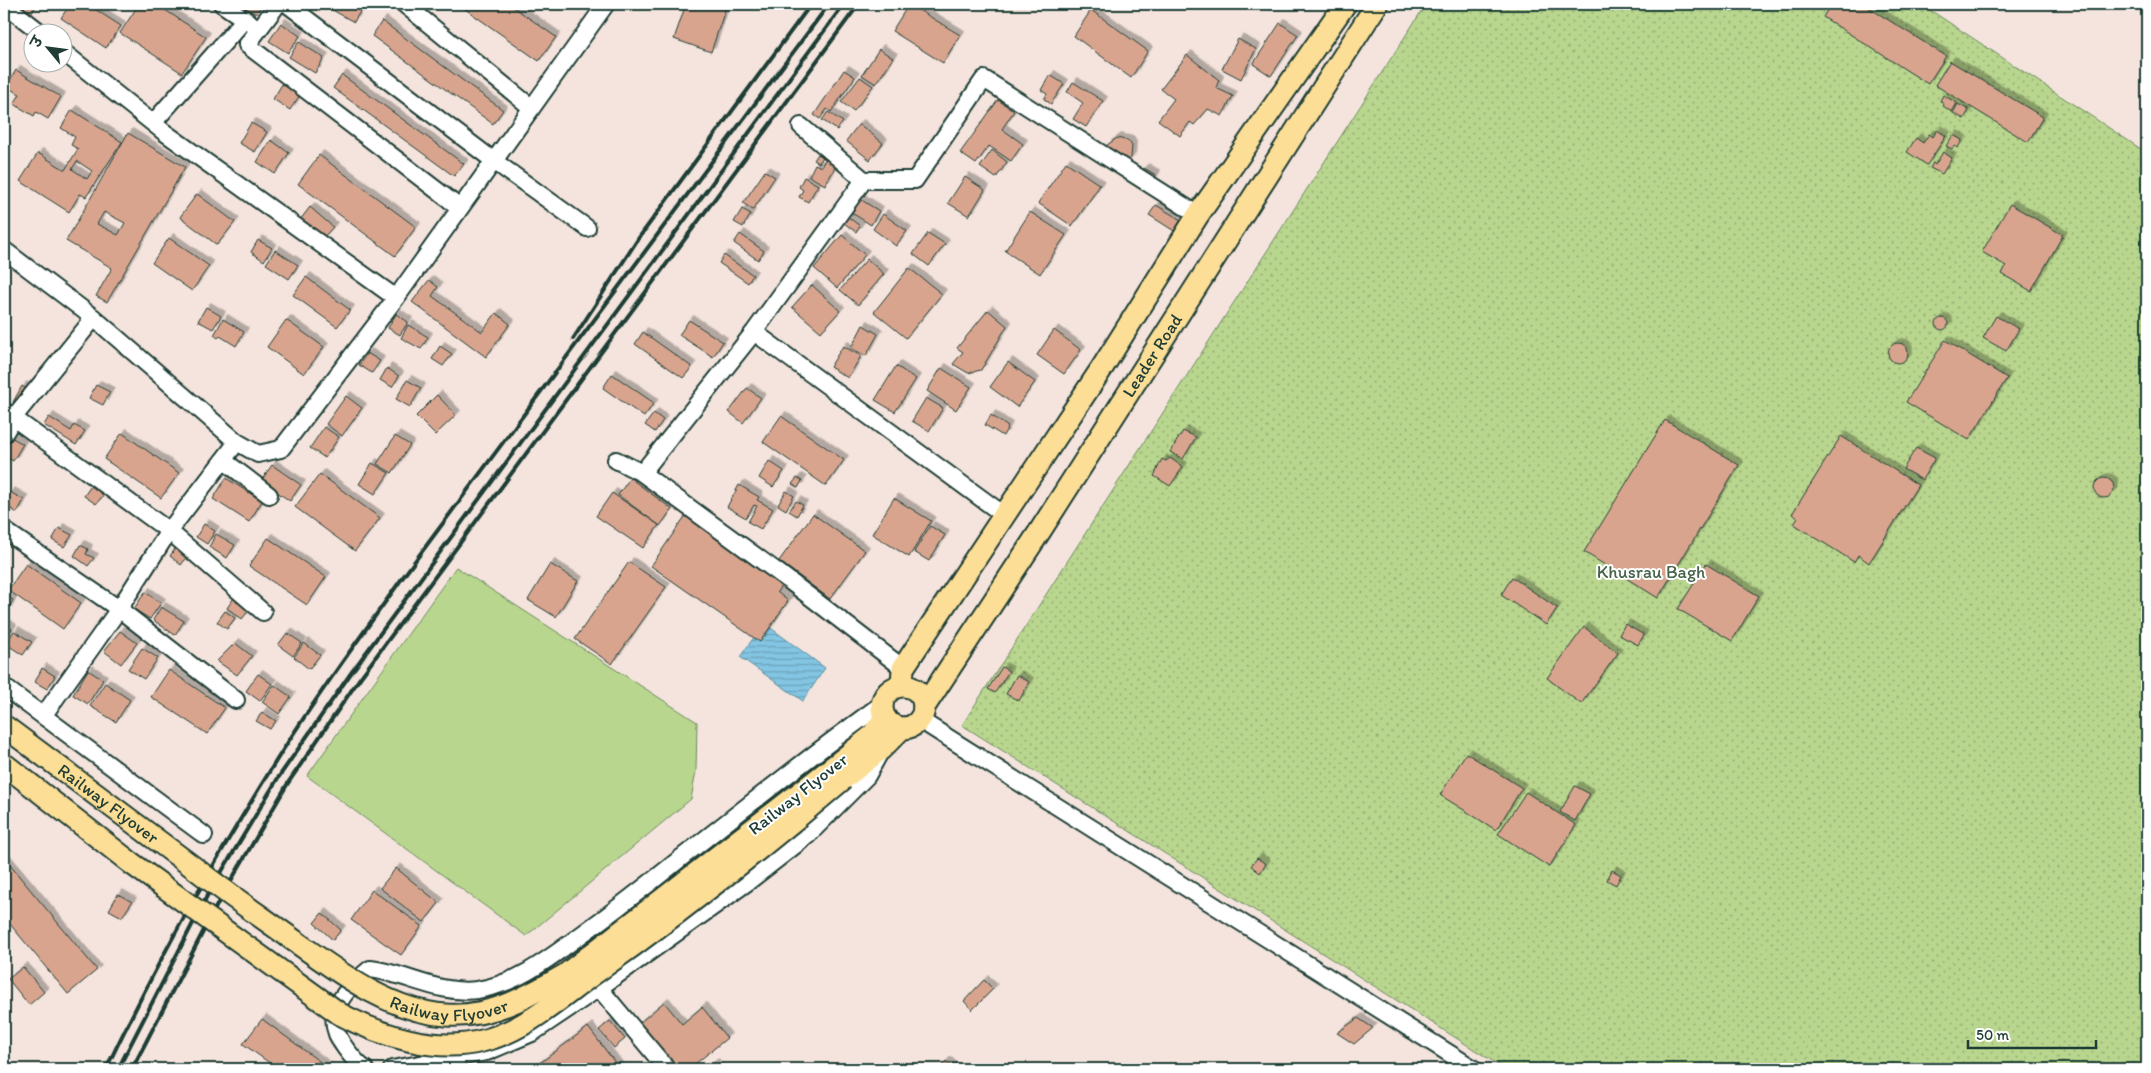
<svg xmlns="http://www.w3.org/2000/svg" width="2151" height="1073" font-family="Itim,'Playpen Sans Deva',sans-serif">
	<defs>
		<pattern id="grass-dots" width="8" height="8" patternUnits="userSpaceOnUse" patternTransform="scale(1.25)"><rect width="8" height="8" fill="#b9d68e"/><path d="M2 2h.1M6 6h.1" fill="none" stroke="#96af75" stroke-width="1.8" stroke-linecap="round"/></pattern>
		<pattern id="water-rules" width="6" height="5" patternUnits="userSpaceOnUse" patternTransform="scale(1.25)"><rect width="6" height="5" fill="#83c5e3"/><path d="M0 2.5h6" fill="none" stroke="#6ba1b9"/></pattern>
		<filter id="shadow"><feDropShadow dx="4.5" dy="-4.5" stdDeviation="0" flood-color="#0004"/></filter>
	</defs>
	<rect width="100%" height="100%" fill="#f4e4dd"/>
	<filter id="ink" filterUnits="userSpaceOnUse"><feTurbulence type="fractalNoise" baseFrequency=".02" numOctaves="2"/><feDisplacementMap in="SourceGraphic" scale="10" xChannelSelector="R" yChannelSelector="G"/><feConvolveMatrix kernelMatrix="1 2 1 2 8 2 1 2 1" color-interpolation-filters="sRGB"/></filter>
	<g filter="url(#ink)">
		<path fill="url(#grass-dots)" stroke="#6c8a61" d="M1426 4H1921L2147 153V1069H1505L962 725Z"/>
		<path fill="#b9d68e" stroke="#6c8a61" d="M456 567 697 722 696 771 691 799 526 936 307 776Z"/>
		<path fill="url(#water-rules)" stroke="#5b8f9d" d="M764 623 825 668 803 701 740 657Z"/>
		<path fill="#d9a48e" stroke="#1f3d34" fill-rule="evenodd" filter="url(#shadow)" d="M25 4H37L32 13 23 7Z
			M70 4H75L83 9 87 4 121 26 106 48 61 18Z
			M139 4H156L206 37 182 73 120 33Z
			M239 4H262L256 14Z
			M329 4H354L362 8 354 22 327 7Z
			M458 4H509L556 37 539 61Z
			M686 4H727L711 52 674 39Z
			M909 4 960 35 943 63 892 31Z
			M1831 4H1863L1946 56 1928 84 1823 17Z
			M1091 10 1148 51 1131 78 1074 36Z
			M382 21 503 110 493 124 372 36Z
			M281 23 300 36 288 53 269 41Z
			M1280 23 1298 35 1271 76 1253 64Z
			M1238 39 1256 49 1241 79 1222 69Z
			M299 42 324 58 315 73 289 57Z
			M879 49 893 58 876 84 862 75Z
			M1187 55 1219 80 1216 88 1233 96 1222 116 1208 109 1194 125 1190 122 1180 136 1158 120 1174 99 1161 89Z
			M1950 61 2043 117 2028 142 1935 85Z
			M16 70 61 97 48 119 36 112 34 116 14 104 20 94 6 87Z
			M844 70 855 77 831 112 827 109 820 119 814 115Z
			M342 75 464 164 454 176 333 88Z
			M1050 75 1064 84 1051 104 1044 99 1047 94 1041 90Z
			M860 77 873 86 854 111 841 102Z
			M284 81 302 92 290 110 273 99Z
			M1073 82 1103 101 1086 127 1073 119 1083 103 1067 92Z
			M1943 95 1957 103 1952 112 1943 106 1944 104 1940 101Z
			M998 100 1014 111 1002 129 1023 144 1011 161 989 146 976 164 960 153Z
			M1958 104 1969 110 1964 119 1953 113Z
			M72 110 122 142 86 197 80 194 69 212 20 181 38 153 65 170 78 149 71 145 75 137 61 128ZM77 161 92 171 87 179 72 169Z
			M828 112 843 122 837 130 822 120Z
			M251 123 267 132 255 152 239 143Z
			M859 124 883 143 870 160 846 141Z
			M1937 130 1946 136 1927 165 1907 152 1916 138 1923 143 1929 134 1933 137Z
			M128 133 185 167 107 302 96 296 112 268 66 241ZM104 212 125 223 118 235 97 224Z
			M1953 135 1962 140 1958 148 1954 146 1952 149 1946 146Z
			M1117 138 1129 141 1132 146 1131 158 1127 163 1106 151 1107 145Z
			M271 140 289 153 275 174 257 162Z
			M992 150 1007 162 996 178 980 167Z
			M1943 152 1952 158 1942 174 1930 168 1933 163 1935 165Z
			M818 154 823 157 819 163 814 160Z
			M319 155 416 227 395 256 298 184Z
			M826 158 837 164 825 185 809 176 815 164 821 167Z
			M1066 162 1100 185 1072 226 1038 203Z
			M1144 168 1156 175 1149 187 1137 180Z
			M765 171 775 177 753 210 743 203Z
			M804 177 818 185 808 202 799 197 803 190 799 187Z
			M965 177 985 190 969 216 948 203Z
			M197 194 235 222 217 245 180 217Z
			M860 199 879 211 871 225 852 213Z
			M2010 204 2063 235 2031 291 2002 274 2006 266 1982 252Z
			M1156 205 1186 223 1179 234 1149 215Z
			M310 207 333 227 322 239 300 220Z
			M742 209 751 214 743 227 734 222Z
			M1030 212 1066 235 1040 274 1005 251Z
			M883 214 907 231 896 246 873 229Z
			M848 217 860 226 856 232 844 223Z
			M928 233 945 244 929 266 913 254Z
			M740 234 764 251 758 260 734 243Z
			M842 235 865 255 837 288 814 268Z
			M169 238 209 266 192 291 152 263Z
			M258 240 272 248 264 261 251 252Z
			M275 250 298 265 289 279 266 264Z
			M724 255 753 275 748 283 719 263Z
			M867 259 884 274 858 305 840 290Z
			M909 268 942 294 906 338 874 312Z
			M306 277 350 310 337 327 293 295Z
			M429 280 438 287 432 296 482 332 496 313 510 324 486 357 412 302Z
			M812 285 840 311 821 332 792 307Z
			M206 307 221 316 213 329 198 321Z
			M988 310 1007 326 981 370 968 373 953 364 963 352 957 348Z
			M396 314 408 322 400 335 388 328Z
			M1996 316 2019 329 2006 351 1983 338Z
			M1936 324a6 6 0 1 1 12 0a6 6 0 1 1-12 0Z
			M223 319 244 332 236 346 220 336 218 338 214 335Z
			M286 320 324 347 304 374 267 347Z
			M689 320 723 342 713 357 679 335Z
			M408 325 428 337 421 349 401 338Z
			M863 325 878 334 866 356 851 348Z
			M1054 330 1081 350 1064 374 1037 355Z
			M643 332 692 367 683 378 635 344Z
			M1945 340 2007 378 1969 440 1906 402Z
			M1888 353a10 10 0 1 1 20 0a10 10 0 1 1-20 0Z
			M440 346 452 354 443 366 432 359Z
			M843 346 861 356 848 378 830 367Z
			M367 353 380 361 372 373 359 365Z
			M1008 362 1035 382 1017 407 990 387Z
			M896 366 916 379 895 412 875 400Z
			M387 368 399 376 392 387 380 380Z
			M941 368 971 387 956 410 927 391Z
			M612 374 654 403 644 417 603 388Z
			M407 380 421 388 410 407 396 399Z
			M96 385 110 392 103 405 89 398Z
			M22 386 32 393 23 408 13 402Z
			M747 388 761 398 743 423 729 412Z
			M437 395 456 415 435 435 416 416Z
			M346 396 362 408 342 436 326 424Z
			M926 398 943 408 929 431 912 421Z
			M654 413 663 420 655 432 645 425Z
			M991 415 1008 427 1003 436 985 425Z
			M781 416 844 460 826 486 763 442Z
			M49 417 71 431 74 425 85 431 76 445 44 425Z
			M1665 420 1739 465 1658 598 1584 552Z
			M324 427 339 437 325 458 310 448Z
			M1183 431 1196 437 1183 459 1170 452Z
			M4 433 23 444 13 461 4 456Z
			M122 433 179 473 161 498 104 459Z
			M395 436 410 445 392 473 377 464Z
			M1841 436 1918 485 1869 563 1858 555 1854 562 1794 524 1798 518 1792 514Z
			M1916 448 1935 458 1922 480 1903 469Z
			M1170 458 1183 467 1170 486 1154 476 1162 459 1166 461Z
			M769 461 784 471 773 487 759 478Z
			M372 463 389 473 375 494 359 484Z
			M272 465 301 485 290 501 261 481Z
			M320 474 380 518 355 551 295 507Z
			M226 478 262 501 249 522 213 499Z
			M630 478 672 509 660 526 618 495Z
			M797 478 802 481 798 488 792 484Z
			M2094 488a10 10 0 1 1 20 0a10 10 0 1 1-20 0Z
			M93 483 106 492 96 504 84 496Z
			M739 485 759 497 757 500 773 509 761 529 748 522 757 506 754 505 746 518 727 507Z
			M786 491 794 496 786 510 778 505Z
			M10 492 24 500 17 513 4 504V500Z
			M612 493 659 525 643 548 596 516Z
			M894 498 931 521 909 557 872 534Z
			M796 501 803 505 797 516 789 511Z
			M813 514 865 551 830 599 779 561Z
			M686 515 783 583 777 592 788 601 760 642 651 566Z
			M204 524 215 531 207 544 196 537Z
			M930 526 945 535 929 561 914 552Z
			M59 528 72 535 64 547 52 540Z
			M216 534 235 545 227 558 209 547Z
			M268 538 326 577 307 605 249 566Z
			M80 545 88 549 86 554 94 558 88 566 74 556Z
			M177 546 188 556 181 565 170 556Z
			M629 562 666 587 612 664 575 639Z
			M26 564 81 603 63 629 8 590Z
			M550 564 578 581 556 617 528 600Z
			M1706 564 1759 596 1732 641 1678 609Z
			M1512 577 1557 608 1546 625 1501 595Z
			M145 592 161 603 150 619 134 609Z
			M238 592 254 604 242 619 227 608Z
			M4 595 13 600 7 611 4 609Z
			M161 607 184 621 175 635 153 620Z
			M225 611 235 618 227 629 217 622Z
			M4 623 12 629 4 642Z
			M1625 624 1644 635 1638 645 1619 635Z
			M1584 627 1618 653 1581 704 1547 678Z
			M14 631 32 642 23 655 6 644Z
			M120 631 137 643 121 664 104 651Z
			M287 633 302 643 293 656 278 645Z
			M235 643 252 656 237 675 217 661Z
			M304 643 320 655 309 669 294 657Z
			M142 648 158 658 144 679 128 669Z
			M1002 667 1009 671 995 693 988 689Z
			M42 668 55 676 47 689 35 682Z
			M88 670 103 680 88 704 73 695Z
			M169 670 225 708 207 734 151 697Z
			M258 674 272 684 260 701 246 691Z
			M1017 675 1029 682 1019 701 1006 694Z
			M105 683 130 700 116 722 90 706Z
			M274 685 291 697 279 714 262 702Z
			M262 712 276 721 270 729 256 721Z
			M1466 753 1522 788 1496 830 1440 795Z
			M1575 786 1590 794 1575 821 1560 812Z
			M1526 792 1576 825 1549 867 1498 834Z
			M4 858 97 970 68 994 4 917Z
			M1257 858 1266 864 1260 873 1251 866Z
			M396 868 439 903 424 922 380 888Z
			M1612 870 1621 875 1616 885 1607 880Z
			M372 890 422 926 401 955 351 920Z
			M118 894 132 902 122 917 109 910Z
			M322 913 341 930 333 940 314 923Z
			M23 967 44 992 29 1005 8 979Z
			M984 980 993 989 972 1010 964 1001Z
			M664 1002 682 1024 702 1007 727 1038 689 1069H675L638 1024Z
			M1358 1018 1373 1028 1354 1044 1337 1033Z
			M262 1019 327 1067 326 1069H278L243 1044Z
			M610 1021 625 1039 614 1048 599 1030Z
			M588 1027 620 1069H532Z
			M946 1061 955 1069H939Z
			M714 1063 719 1069H706Z"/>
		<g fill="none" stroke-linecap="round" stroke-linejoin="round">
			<defs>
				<path id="minor" d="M4 4 40 32
					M222 4 253 25
					M278 4 247 45 460 208
					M287 4 494 161 587 228
					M404 4 532 108
					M62 51 164 132 396 298
					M153 123 245 19
					M801 126 864 180H915L984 79 1198 215
					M4 250 94 318 237 442 258 454 281 449 396 298 606 4
					M754 332 1004 515
					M4 411 169 531 263 612
					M4 434 14 417 94 318
					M223 460 269 495
					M616 460 642 473 783 576 903 668
					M642 473 754 332 864 180
					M4 530 119 609 236 700
					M4 687 204 835
					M43 716 119 609 169 531 237 442
					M920 720 1474 1069
					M599 988 667 1069
					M365 1069C357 1064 352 1057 346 1049 320 1016 342 992 370 969 406 973 439 995 477 990 519 984 552 956 585 932 618 908 650 883 681 858 748 806 813 753 882 704
					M392 1069 487 1052 532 1033 599 988 749 881 807 836 867 776 879 754"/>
				<g id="major">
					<path d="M902 685 903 668 940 612 1102 368 1198 215 1345 4"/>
					<circle cx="903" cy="707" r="21"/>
					<path id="s1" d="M924 707 1040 531 1377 4"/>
					<path d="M833 767 872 736 885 718"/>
					<path d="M843 779 881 749 902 728"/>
				</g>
			</defs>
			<use href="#minor" stroke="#1f3d34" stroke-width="20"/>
			<use href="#major" stroke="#1f3d34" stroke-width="25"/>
			<use href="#minor" stroke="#fff" stroke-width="16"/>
			<use href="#major" stroke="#fdde96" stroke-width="21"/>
			<path stroke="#1f3d34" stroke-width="4" d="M573 339 638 239 811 4
				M106 1069C154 968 209 869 268 774 309 706 357 642 403 577L829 4
				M118 1069 207 896 278 778 351 673 844 4
				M132 1069 218 903 288 783 360 678 859 4"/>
			<defs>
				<g id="major-bridge">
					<path id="s2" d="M4 726C68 774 133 822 197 870 228 894 260 916 292 939 337 971 388 1011 446 1015 491 1018 527 997 565 975L833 767"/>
					<path d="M4 764 131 863 340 1014C381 1036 436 1053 482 1041 524 1031 558 1000 592 975 680 913 761 849 843 779"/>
				</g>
			</defs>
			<use href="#major-bridge" stroke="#1f3d34" stroke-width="25" stroke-linecap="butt"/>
			<use href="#major-bridge" stroke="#fdde96" stroke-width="21"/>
		</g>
	</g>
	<g text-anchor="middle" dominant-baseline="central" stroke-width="4" stroke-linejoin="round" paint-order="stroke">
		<g font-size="18" fill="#1f3d34" stroke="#fff">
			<text stroke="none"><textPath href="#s1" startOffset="419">Leader Road</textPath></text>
			<text transform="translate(798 794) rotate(-38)">Railway Flyover</text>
			<text stroke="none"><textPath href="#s2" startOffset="130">Railway Flyover</textPath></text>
			<text stroke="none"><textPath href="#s2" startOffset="535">Railway Flyover</textPath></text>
		</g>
		<g font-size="18" fill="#46634a" stroke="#fff">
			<text x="1651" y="572">Khusrau Bagh</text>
		</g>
	</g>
	<rect width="2151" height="1073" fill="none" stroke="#fff" stroke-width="20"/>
	<rect x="10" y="10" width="2131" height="1053" fill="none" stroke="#1f3d34" stroke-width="2" filter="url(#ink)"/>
	<g transform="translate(48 48) rotate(299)"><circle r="24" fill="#ffffff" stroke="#a5b1ae"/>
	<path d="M0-4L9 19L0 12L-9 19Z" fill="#1f3d34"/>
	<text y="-8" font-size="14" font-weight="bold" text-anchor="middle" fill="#1f3d34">उ</text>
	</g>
	<path d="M1968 1040v8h128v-8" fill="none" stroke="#1f3d34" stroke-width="2.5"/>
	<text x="1976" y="1040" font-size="15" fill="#1f3d34" stroke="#ffffff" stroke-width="4" paint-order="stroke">50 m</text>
</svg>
